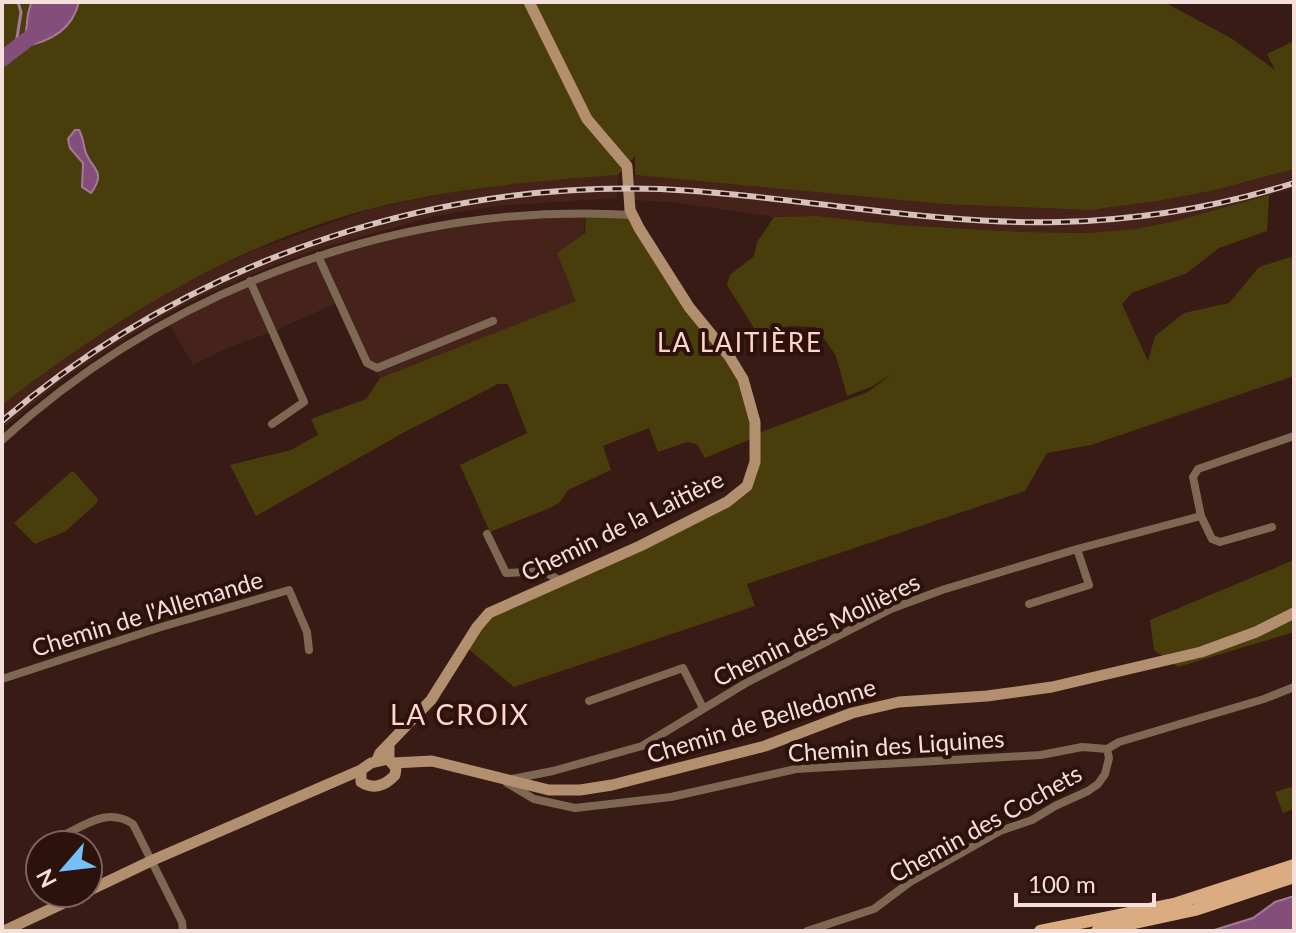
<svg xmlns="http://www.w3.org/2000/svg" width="1296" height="933" font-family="Lato,sans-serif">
	<rect width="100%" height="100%" fill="#371b14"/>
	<path fill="#45221a" d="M1294 169V188L1269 195 1175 221 1136 229 1087 233 1023 232 900 225 817 216 774 217 679 203 634 200 635 175 942 204 1089 210 1158 201 1215 190Z
		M618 175 617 198 496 206 432 217 315 250 252 274 189 302 134 333 66 377 2 429V405L85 342 140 307 192 279 252 251 370 209 457 191 509 183Z
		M586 212 577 301 380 378 363 354 339 302 274 331 230 347 193 365 168 322 318 256 440 226Z"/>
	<path fill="#4a3d0c" d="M2 2H1164L1231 38 1275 70 1267 54 1294 41V169L1215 190 1158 201 1090 210 942 204 635 175V156L618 175C534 181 452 188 370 209 233 245 113 319 2 405Z
		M1269 195 1267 231 1219 248 1187 273 1132 293 1122 304 1148 361 1155 336 1184 313 1229 303 1259 267 1294 256V376L1091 445 1047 453 1025 491 747 584 755 606 514 687 466 647 482 619 744 495 751 478V439L705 458 697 444 687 442 658 452 649 428 603 446 611 470 568 490 559 503 550 508 490 532 460 465 527 433 508 384H498L401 434 256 516 230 465 291 450 318 435 311 419 366 399 380 378 576 301 557 253 585 233 586 212 632 215 743 379 756 434 868 392 893 373 871 387 847 396 836 356 816 327 789 326 757 333 727 285 730 275 754 256 757 242 774 217 817 216 900 225 1023 232 1087 233 1136 229 1175 221Z
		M71 472H74L98 499 97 503 66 531 35 544 14 523Z
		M1294 560V632L1178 667 1154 650 1150 620Z
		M1294 786V809L1283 813 1275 792Z"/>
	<path fill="#834f7a" stroke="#a57a97" stroke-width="2" d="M32 2H79C72 31 48 43 20 47 30 33 24 16 32 2Z
		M75 130H79C83 137 83 142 85 150 90 169 108 170 91 193L82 187 83 163 70 148 68 139Z
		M1294 896V931H1211L1253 918 1275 902Z"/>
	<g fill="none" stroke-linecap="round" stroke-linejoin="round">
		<path stroke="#a57a97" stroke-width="3" d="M15 51 21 12 18 2"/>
		<path stroke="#834f7a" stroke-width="16" d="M2 59 36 33 52 2"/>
		<path stroke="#7e6854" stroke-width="8" d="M318 256 367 363 377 368 493 321
			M250 281 304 402 272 424
			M2 440C171 286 404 201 632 215
			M1201 516 1212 539 1220 542 1272 527
			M487 534 506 573 543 571 561 581
			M1029 604 1089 585 1077 549
			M2 679 161 627 289 590 307 632 309 650
			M589 701 683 668 703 708
			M1107 749 1119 742 1264 699 1294 687
			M512 779 553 771 642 746 746 683 891 609 942 590 1077 549 1201 516 1193 477 1198 469 1294 436
			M507 783 534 799 575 808 671 797 796 769 1041 755 1082 747 1107 749
			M62 836C85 825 108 807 133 824L182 922 183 931
			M807 931 874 909 910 882 1000 831 1032 820 1055 806 1088 791 1098 784 1105 774 1109 758 1107 749"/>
		<path stroke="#b28f6e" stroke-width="11" d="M377 760 380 753 431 700 477 627 489 613 640 546 727 502 747 486 755 462V422L743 379 729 356 689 307 639 228 630 210 627 166 587 119 529 2
			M384 760 371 763 361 770V782C373 790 385 786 395 775L396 768 389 760V744
			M393 763 432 761 549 790H580L612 785 765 746 852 713 899 702 987 696 1052 687 1201 652 1256 632 1294 613
			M88 891 153 860 361 770
			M4 931 85 893"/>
		<path stroke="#dbac82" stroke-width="12" d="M1040 931 1174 904 1294 865
			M1097 931 1195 910 1294 877"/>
		<defs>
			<path id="rail" d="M2 421C193 259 444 173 694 191 816 200 938 225 1060 222 1140 220 1218 207 1294 183"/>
		</defs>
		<use href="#rail" stroke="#d7c1bb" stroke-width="6"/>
		<use href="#rail" stroke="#2d110b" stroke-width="3" stroke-dasharray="9" stroke-linecap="butt"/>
	</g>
	<g text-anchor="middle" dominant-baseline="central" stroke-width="8" stroke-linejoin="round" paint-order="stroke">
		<g font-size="24" fill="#f4dfda" stroke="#2d110b">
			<text transform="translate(622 525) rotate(-26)">Chemin de la Laitière</text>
			<text transform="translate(147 613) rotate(-17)">Chemin de l'Allemande</text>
			<text transform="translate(816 629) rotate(-26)">Chemin des Mollières</text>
			<text transform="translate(761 720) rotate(-17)">Chemin de Belledonne</text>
			<text transform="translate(896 745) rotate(-4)">Chemin des Liquines</text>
			<text transform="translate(985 823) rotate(-29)">Chemin des Cochets</text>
		</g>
		<g font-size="26" letter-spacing="2" fill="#ffd6cd" stroke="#2d110b">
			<text x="740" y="342">LA LAITIÈRE</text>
		</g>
		<g font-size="28" letter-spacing="2" fill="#ffd6cd" stroke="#2d110b">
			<text x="460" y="714">LA CROIX</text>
		</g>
	</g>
	<rect width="1296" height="933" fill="none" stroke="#f4dfda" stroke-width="8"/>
	<g transform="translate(64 869) rotate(242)"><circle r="38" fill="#2d110b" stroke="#7d635e" stroke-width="2"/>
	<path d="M0-6L14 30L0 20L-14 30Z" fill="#77bff7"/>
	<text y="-12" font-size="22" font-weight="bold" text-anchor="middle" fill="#f4dfda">N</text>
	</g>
	<path d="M1016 893v12h138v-12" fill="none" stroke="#f4dfda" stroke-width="4"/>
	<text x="1028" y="893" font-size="24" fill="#f4dfda" stroke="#2d110b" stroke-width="6" paint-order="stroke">100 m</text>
</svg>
